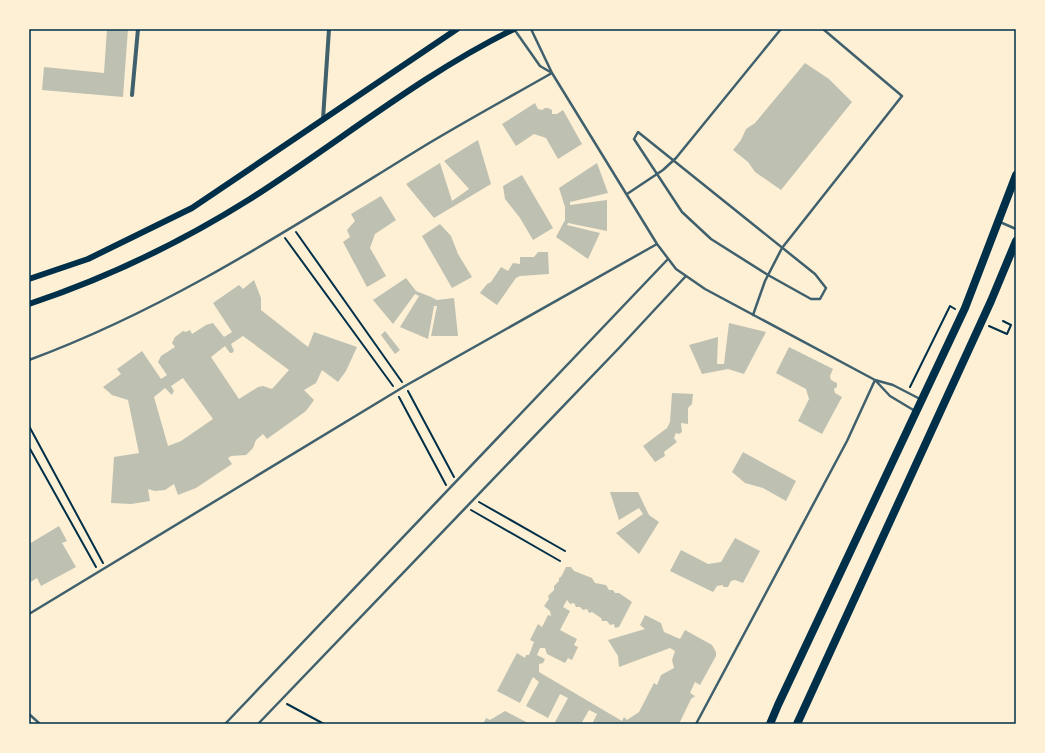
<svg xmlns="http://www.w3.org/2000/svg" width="1045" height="753" font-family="'Fira Sans',sans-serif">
	<rect width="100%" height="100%" fill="#fdf0d5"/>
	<path fill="#bec0b2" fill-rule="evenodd" d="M107 29H128L123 97 42 90 44 67 104 73Z
		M805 63 829 79 852 102 781 190 755 172 748 162 733 150 741 140 746 129 755 123Z
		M535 103 538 109 542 110 545 108H548L552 110V114H557L563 110 582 144 558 159 546 138 534 134 516 146 502 124Z
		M478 140 491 184 434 218 406 184 440 163 452 201 469 189 444 161Z
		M597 163 608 193 570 202V205L607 200V231L568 223 567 225 600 233 588 259 556 237 565 220V207L559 188Z
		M522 175 553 228 533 240 520 218 505 199 503 186Z
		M381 196 396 220 375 234 370 248 386 276 367 287 343 242 350 237 347 230 355 221 351 214Z
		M440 224 451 236 458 254 472 277 452 288 422 236Z
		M538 252H548L549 274 520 276 516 278 497 305 480 293 487 284 491 282 501 267 508 271 513 263 520 264V257H534Z
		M406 278 416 291 431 297 437 300 454 298 458 336H431L437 306H434L428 339 400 327 419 296 415 294 393 324 373 300Z
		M254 280 261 298V310L308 347 314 332 357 347 346 371 338 382 322 370 316 383 304 390 314 400 306 411 267 439 263 434 256 440 253 448 246 455 231 456 228 458 232 464 196 488 178 495 174 484 165 490 155 491 148 489 150 501 131 504 111 503 114 457 139 453 128 400 112 395 103 387 121 374 117 369 142 351 161 379 167 375 158 362 161 356 175 347 172 343 175 337 183 331 186 332 190 330 192 334 206 325 213 323 224 337 232 332 213 303 239 285 243 289ZM243 336 289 370 272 389 263 386 258 387 239 399 211 357 225 346 230 353H232L234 351 231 344ZM183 378 213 419 181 441 168 446 154 397 165 388 172 395 174 391 171 386Z
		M729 323 766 332 744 374 728 369 702 374 689 345 718 337 717 364H724Z
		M385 331 400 350 395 354 381 335Z
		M789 347 833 369 830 376 831 380 837 383V387L834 389 835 393 842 397 822 434 798 421 809 399 806 389 776 373Z
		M672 393 693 394 692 404 688 408V424L681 423 682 432 679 434 676 433 674 438 677 442 664 452 665 456 655 462 643 446 667 428 670 422Z
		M743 452 796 481 786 501 763 488 745 483 732 472Z
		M610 492H638L649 515 659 522 639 554 616 533 643 514 639 508 619 520Z
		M59 526 67 541 62 543 76 567 41 586 37 578 29 583V544Z
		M735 538 760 551 743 583 735 580 731 581 728 587H724L722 585 717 586 713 592 670 571 681 550 708 564 721 562Z
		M566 567H571L574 571 592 578 595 583 606 585 609 590H613L615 593H619L632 602 619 627 615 628 614 624 610 625 607 621H602L601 618 592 612 589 613 587 609 583 610 580 607H576L574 603 570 604 567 600 563 607 570 611 560 630 577 639 574 645 578 647 572 660 568 658 565 663 547 654 545 648H540L537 655 545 659 543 663 539 664V672L622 721 624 717 627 720 639 712 654 683 657 685 661 675 674 668 672 660 675 651 670 648 619 667 618 656 608 640 645 629 640 625 645 615 661 623 664 632 680 639 685 630 712 645 716 652V656L700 685 695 682 690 693 695 696 691 699 679 724H592L597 714 589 710 581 724H559L555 722 568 698 560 694 548 718 526 706 539 682 533 677 520 703 497 691 517 653 525 658 526 655H529L534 642 530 640 538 624 542 627 548 615 551 616 550 611 544 606 549 599 548 596 554 590V586L559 581V578L561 577Z
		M505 711 530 724H483L486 718 490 720Z"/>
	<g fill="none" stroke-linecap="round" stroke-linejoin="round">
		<path stroke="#003049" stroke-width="2" d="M296 232 402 382
			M285 238 393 386
			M989 326 1007 334 1011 325 1003 321
			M910 387 950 306 955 309
			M408 391 454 477
			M399 397 446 485
			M29 426 103 563
			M29 447 96 567
			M479 502 565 551
			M471 510 560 561
			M287 704 324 724"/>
		<path stroke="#3f606c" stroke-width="2.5" d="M514 29 540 66 552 73
			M531 29 552 73 657 244 676 269 705 289 875 380 893 385 920 399
			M638 132 815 274 826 288 820 299H811L768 275 711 239 682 212 634 139Z
			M627 194 663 170 676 158 781 29
			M1000 222 1016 229
			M753 315 765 281 782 248 902 96 823 29
			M29 360C170 308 294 226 421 148 464 122 508 98 552 73
			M875 380 890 396 915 411
			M29 614 405 386 657 244
			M29 714 40 724
			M225 724 668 259
			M258 724 619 348 685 277
			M696 724 847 441 875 380"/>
		<path stroke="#3f606c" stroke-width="4" d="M132 95 138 29
			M323 119 329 29"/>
		<path stroke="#003049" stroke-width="6" d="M29 279 88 259 192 208 457 29
			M29 304C107 278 180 243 250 199 338 143 420 75 514 29"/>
		<path stroke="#003049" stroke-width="8" d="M770 724 778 705 965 308 1016 175
			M797 724 991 301 1016 241"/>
	</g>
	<rect width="1045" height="753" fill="none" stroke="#fdf0d5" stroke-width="60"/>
	<rect x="30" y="30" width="985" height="693" fill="none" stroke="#003049" stroke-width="1.5"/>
</svg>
